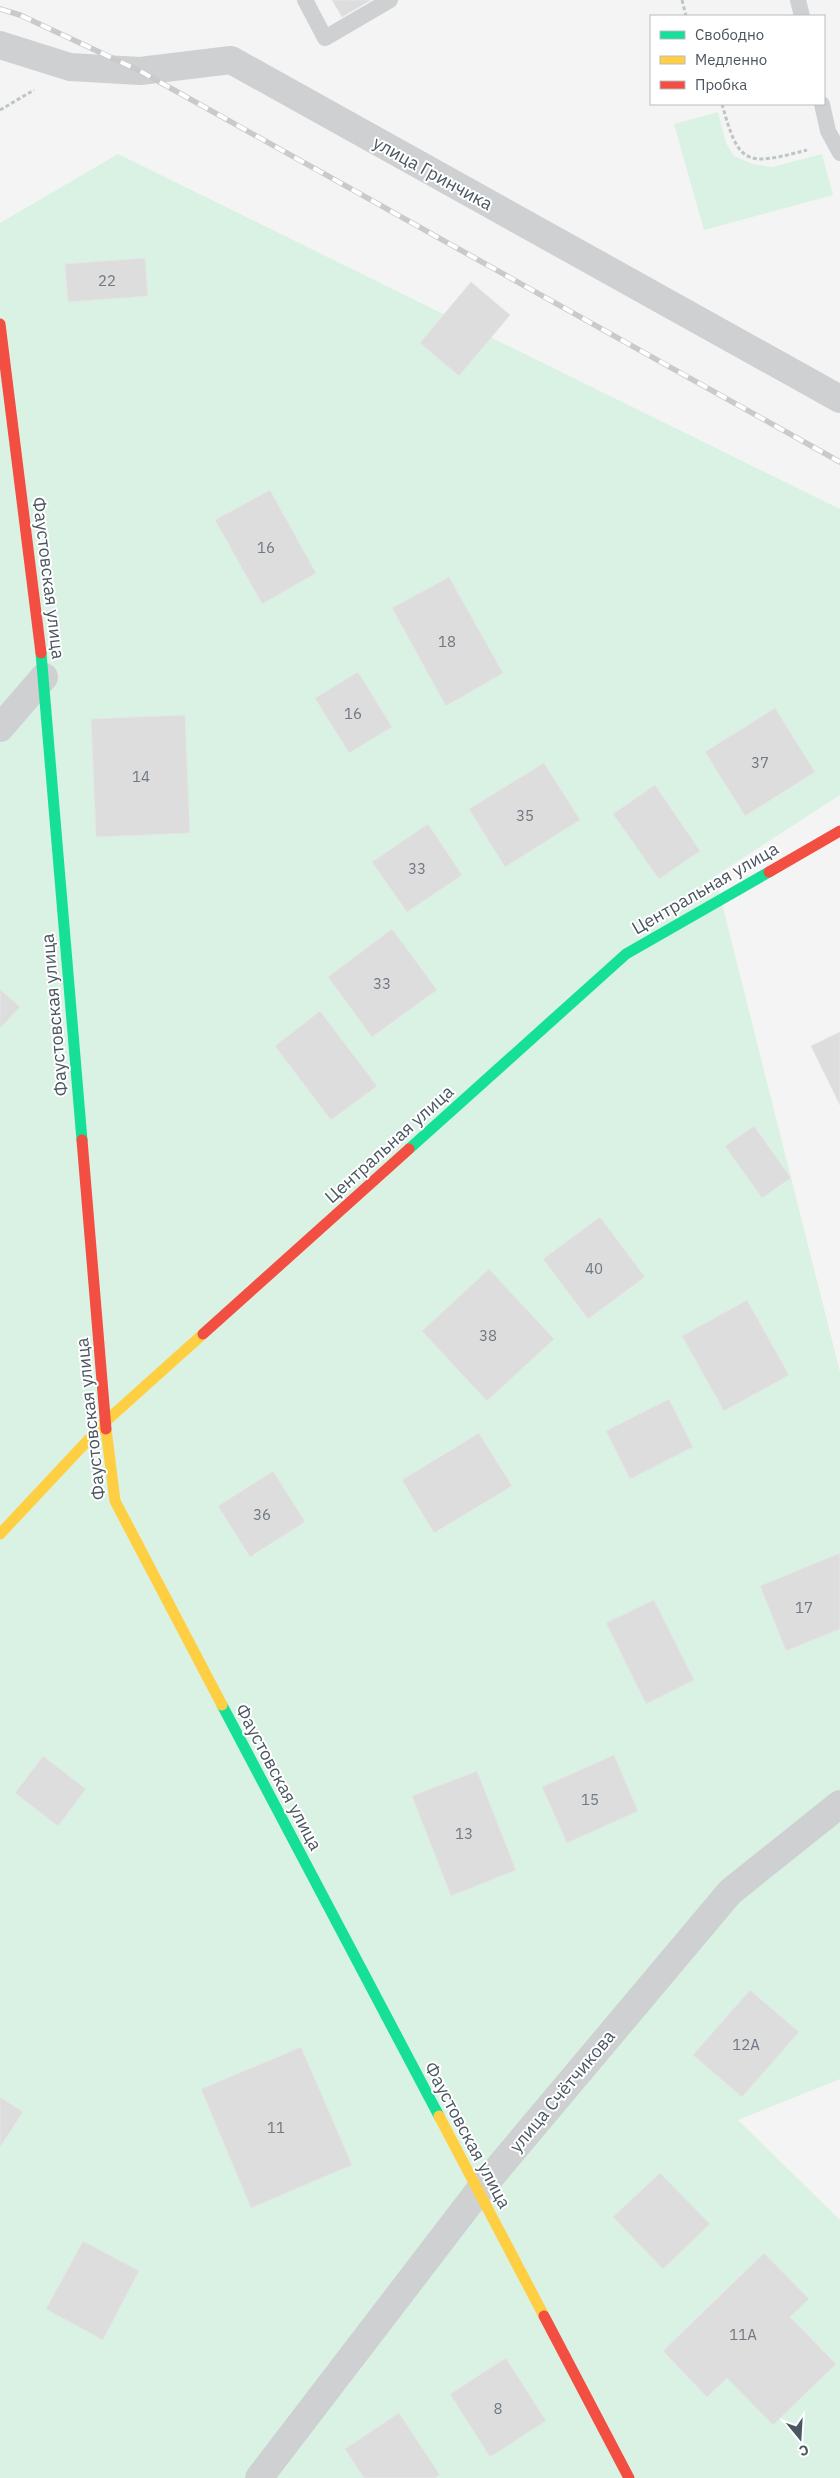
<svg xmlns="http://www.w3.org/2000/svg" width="840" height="2478" font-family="'IBM Plex Sans',sans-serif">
	<rect width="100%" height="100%" fill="#f4f4f4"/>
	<path fill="#d9f2e3" d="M718 112 726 143 734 156 753 164 772 167 822 154 833 195 704 230 674 124Z
		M118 154 840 509V795L715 876 840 1372V2079L738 2120 840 2220V2478H0V223Z"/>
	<path fill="#ddddde" stroke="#e5e6e7" d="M332 0H371L342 17Z
		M145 258 148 296 68 302 65 264Z
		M471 282 510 315 459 376 420 343Z
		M270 490 316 573 262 604 215 520Z
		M449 577 503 673 446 706 392 608Z
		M358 672 392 727 349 753 315 698Z
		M775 708 815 772 745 816 705 752Z
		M185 715 190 833 96 837 91 719Z
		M544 763 580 820 505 867 469 809Z
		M655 785 700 851 659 879 613 814Z
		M428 824 462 875 407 912 372 862Z
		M392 929 437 990 372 1037 328 977Z
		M0 989 20 1007 0 1028Z
		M320 1011 377 1086 331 1120 275 1046Z
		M840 1032V1105L811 1046Z
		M754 1126 791 1178 762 1198 725 1146Z
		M600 1217 645 1277 588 1319 543 1259Z
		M489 1269 554 1339 487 1401 422 1331Z
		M747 1300 789 1375 724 1411 682 1336Z
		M669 1399 693 1447 630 1479 606 1431Z
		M479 1433 512 1486 434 1533 402 1480Z
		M273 1471 305 1522 250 1557 218 1506Z
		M840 1553V1629L786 1651 760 1586Z
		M654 1600 694 1680 646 1704 606 1623Z
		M614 1755 638 1811 567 1843 542 1787Z
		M43 1756 86 1789 58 1826 15 1793Z
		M477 1771 516 1870 451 1896 412 1796Z
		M750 1990 799 2032 742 2097 693 2055Z
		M301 2047 352 2165 251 2208 201 2089Z
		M0 2097 23 2112 0 2147Z
		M660 2173 710 2224 663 2269 613 2217Z
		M83 2241 139 2271 103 2340 46 2309Z
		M764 2253 809 2299 790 2317 836 2364 773 2425 727 2378 707 2397 663 2351Z
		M506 2358 546 2421 490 2457 450 2394Z
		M399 2413 440 2475 435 2478H364L345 2449Z"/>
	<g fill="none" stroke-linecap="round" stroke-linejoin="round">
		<path stroke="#bcc7c4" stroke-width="3" stroke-dasharray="4 2.5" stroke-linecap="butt" d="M682 0 686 16
			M722 104C739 166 746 166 807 150
			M0 110 34 90"/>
		<path stroke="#ced0d2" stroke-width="16" d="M305 0 325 38 390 0
			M798 0 802 16
			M822 104 828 131 840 153"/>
		<path stroke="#ced0d2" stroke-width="28" d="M0 45 70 67 140 71 231 60 840 399
			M0 728 44 677
			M259 2478 478 2192 730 1892 840 1804"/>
		<path stroke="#16e098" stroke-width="11" d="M41 653 82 1140
			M409 1149 626 954 769 872
			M222 1705 439 2116"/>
		<path stroke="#ffcf43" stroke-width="11" d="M106 1429 115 1501 222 1705
			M0 1534 105 1422 203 1334
			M439 2116 544 2316"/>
		<path stroke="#f24e42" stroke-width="11" d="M0 324 41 653
			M769 872 840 831
			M82 1140 106 1429
			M203 1334 409 1149
			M544 2316 629 2478"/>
		<defs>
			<path id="rail" d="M0 9 20 15 140 71 840 462"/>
		</defs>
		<use href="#rail" stroke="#c9cacc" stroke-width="5.5"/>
		<use href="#rail" stroke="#fff" stroke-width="4" stroke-dasharray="11" stroke-linecap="butt"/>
	</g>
	<g text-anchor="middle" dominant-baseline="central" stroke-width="4" stroke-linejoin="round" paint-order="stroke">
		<g font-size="15" fill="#707881">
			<text x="107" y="280">22</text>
			<text x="266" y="547">16</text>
			<text x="447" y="641">18</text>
			<text x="353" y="713">16</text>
			<text x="760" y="762">37</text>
			<text x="141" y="776">14</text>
			<text x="525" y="815">35</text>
			<text x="417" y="868">33</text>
			<text x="382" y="983">33</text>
			<text x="594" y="1268">40</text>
			<text x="488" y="1335">38</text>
			<text x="262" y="1514">36</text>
			<text x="804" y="1607">17</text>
			<text x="590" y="1799">15</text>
			<text x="464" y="1833">13</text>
			<text x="746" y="2044">12А</text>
			<text x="276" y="2127">11</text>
			<text x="743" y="2334">11А</text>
			<text x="498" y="2408">8</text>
		</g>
		<g font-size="18" fill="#4a5661" stroke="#fff">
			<text transform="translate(433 173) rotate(29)">улица Гринчика</text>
			<text transform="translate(49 578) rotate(83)">Фаустовская улица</text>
			<text transform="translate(705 888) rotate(-30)">Центральная улица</text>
			<text transform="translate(54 1015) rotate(-95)">Фаустовская улица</text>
			<text transform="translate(389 1144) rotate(-42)">Центральная улица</text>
			<text transform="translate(90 1419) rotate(-96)">Фаустовская улица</text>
			<text transform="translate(279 1777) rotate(62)">Фаустовская улица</text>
			<text transform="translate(562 2091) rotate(-50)">улица Счётчикова</text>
			<text transform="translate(468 2135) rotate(62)">Фаустовская улица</text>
		</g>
	</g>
	<rect x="650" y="15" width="175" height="90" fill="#ffffff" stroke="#b7bbc0"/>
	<rect x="660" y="31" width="25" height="8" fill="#16e098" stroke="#b7bbc0"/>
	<text x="695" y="40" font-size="15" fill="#4a5661">Свободно</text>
	<rect x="660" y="56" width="25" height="8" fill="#ffcf43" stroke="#b7bbc0"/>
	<text x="695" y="65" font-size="15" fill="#4a5661">Медленно</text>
	<rect x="660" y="81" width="25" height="8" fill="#f24e42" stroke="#b7bbc0"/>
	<text x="695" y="90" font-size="15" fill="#4a5661">Пробка</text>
	<g transform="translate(800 2438) rotate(162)" stroke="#ffffff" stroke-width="4" paint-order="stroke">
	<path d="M0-4L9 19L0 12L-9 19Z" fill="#4a5661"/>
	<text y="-8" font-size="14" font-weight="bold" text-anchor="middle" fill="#4a5661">С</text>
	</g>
</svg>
